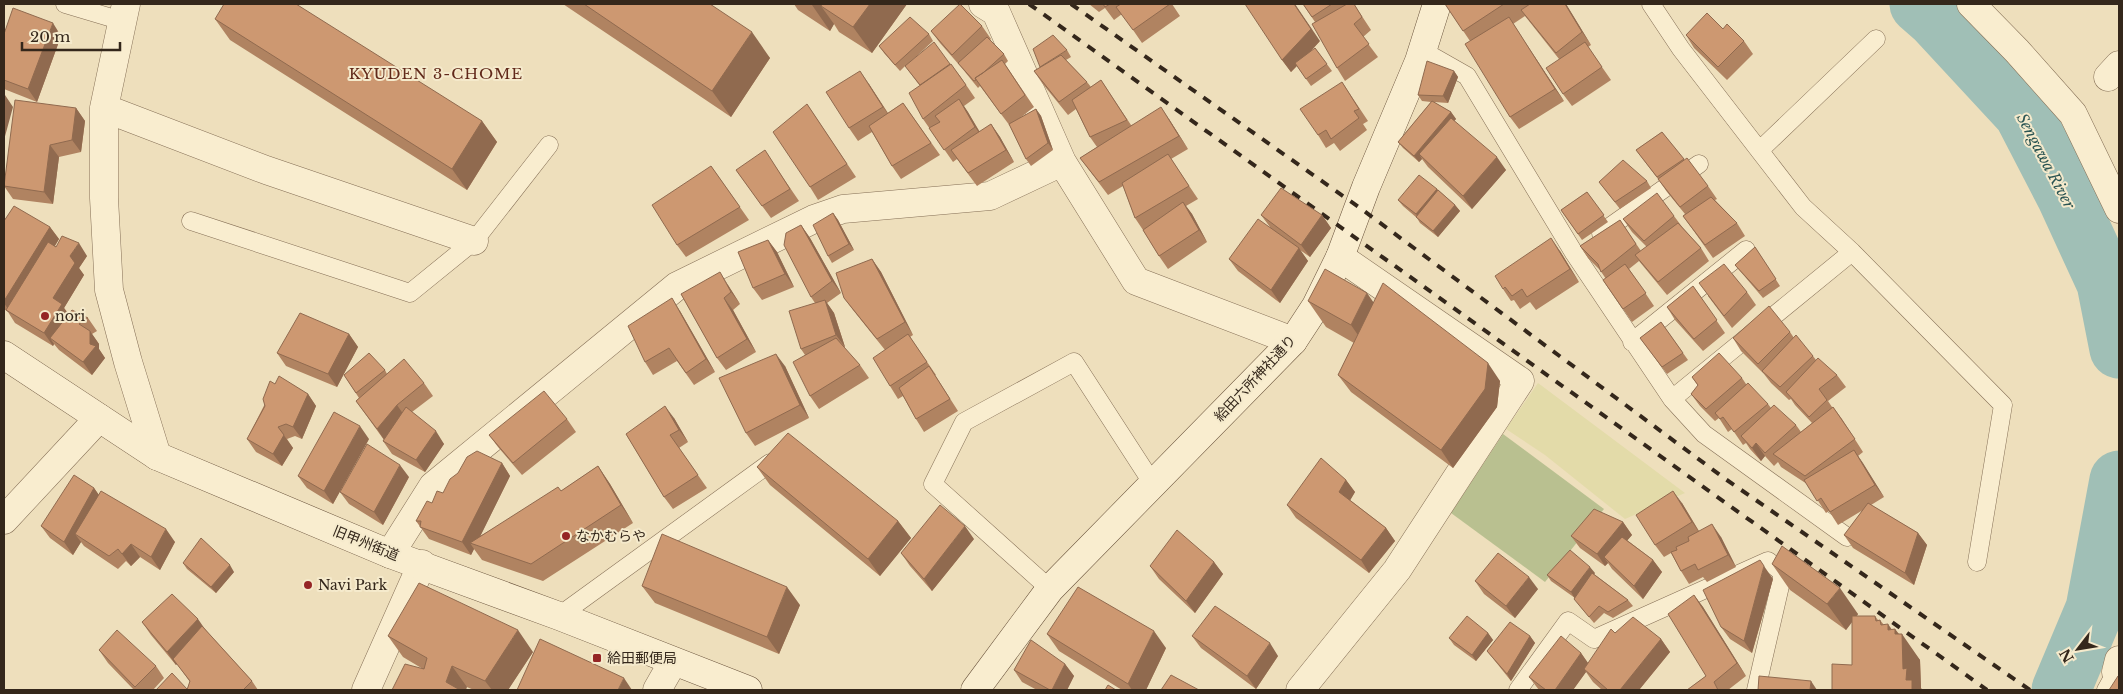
<svg xmlns="http://www.w3.org/2000/svg" width="2123" height="694" font-family="'Libre Baskerville','Noto Sans JP',serif">
	<rect width="100%" height="100%" fill="#eedfbc"/>
	<path fill="#e3dba9" d="M1538 383 1685 493 1625 519 1545 455 1506 429Z"/>
	<path fill="#b9c090" d="M1503 434 1604 509 1545 582 1451 513Z"/>
	<g fill="none" stroke-linecap="round" stroke-linejoin="round">
		<path stroke="#a0bfb6" stroke-width="59" d="M1919 4 1935 18 2023 113 2066 196 2106 283 2119 349
			M2061 690 2095 609 2119 480"/>
		<defs>
			<path id="lane" d="M65 4 122 21
				M1651 4 1681 49 1803 207 1852 252 2003 405 1977 562
				M1423 51 1467 76 1574 253 1672 399 1704 434 1847 537
				M1760 150 1876 39
				M191 221 410 293 474 241 549 145
				M1601 233 1699 164
				M1632 342 1746 250
				M1672 399 1852 252
				M1050 589 933 484 964 422 1074 362 1153 484
				M559 616 770 463
				M1518 690 1568 621 1594 639 1768 561 1783 573 1756 690
				M2106 690 2116 672"/>
			<path id="street" d="M126 4 104 108V198L109 290 128 362 157 456
				M983 4 996 12 1062 162 1136 281 1293 341
				M1971 4 2017 51 2073 114 2119 209
				M2108 77 2119 65
				M104 108 266 170 474 241
				M4 520 99 418
				M390 554 433 486 677 286 814 219 843 209 990 196 1062 162
				M2116 672 2119 660
				M366 690 422 564
				M657 690 673 662
				M1300 690 1397 570 1520 381 1340 257"/>
			<path id="secondary" d="M4 355 157 456 390 554 559 616 748 690
				M975 690 1050 589 1293 341 1316 306 1340 257 1366 187 1419 61 1437 4"/>
		</defs>
		<use href="#lane" stroke="#856f56" stroke-width="19"/>
		<use href="#street" stroke="#856f56" stroke-width="29"/>
		<use href="#secondary" stroke="#675039" stroke-width="29"/>
		<use href="#lane" stroke="#f9edcf" stroke-width="18"/>
		<use href="#street" stroke="#f9edcf" stroke-width="28"/>
		<use href="#secondary" stroke="#f9edcf" stroke-width="28"/>
		<path stroke="#34271b" stroke-width="4" stroke-dasharray="9 9" stroke-linecap="butt" d="M1029 4 1987 690
			M1071 4 1360 208 1724 478 2030 690"/>
	</g>
	<path fill="#b08361" d="M563 4H710L770 58 731 117Z
		M794 4H907L872 53 839 32 834 24 830 31 798 10Z
		M1089 4H1172L1180 16 1142 43 1122 14 1114 20 1105 8 1099 12Z
		M1303 4H1354L1371 30 1363 37 1378 57 1345 81 1337 68 1315 22Z
		M1445 4H1566L1591 45 1588 47 1611 80 1572 106 1563 94 1559 59 1525 16 1513 24 1564 101 1519 129 1510 117 1470 41Z
		M215 19 482 121 497 142 467 190 230 40Z
		M982 26 991 39 990 40 1004 54 1008 61 1005 64 1034 107 1020 118 1036 109 1041 116 1053 150 1031 166 1026 159 1010 126 980 86 978 88 961 67 940 43 931 31Z
		M1723 29 1744 41 1753 54 1727 80 1694 48 1686 35Z
		M4 34 61 36 37 102 4 89Z
		M929 34 933 41 906 66 950 64 960 76 975 98 964 106 980 132 991 124 1000 137 1014 162 977 186 957 159 953 162 923 119 920 86 905 66 900 71 884 53 879 46Z
		M1320 41 1310 52 1315 48 1332 71 1311 86 1297 66 1291 72 1282 60Z
		M1067 50 1071 57 1066 60 1087 82 1091 87 1101 80 1131 125 1169 119 1188 149 1171 159 1198 199 1186 206 1192 214 1207 242 1168 269 1159 256 1143 230 1135 218 1123 186 1108 195 1080 158 1097 147 1090 137 1076 109 1068 115 1042 83 1034 71Z
		M1454 71 1458 77 1448 103 1434 102 1451 112 1456 119 1454 121 1506 170 1472 209 1428 167 1422 159 1419 162 1403 148 1398 142 1431 102 1422 101 1418 95Z
		M1342 82 1368 121 1363 124 1367 130 1340 151 1334 143 1326 148 1318 135Z
		M869 84 888 113 903 103 940 155 901 179 892 166 872 132 858 141 849 128Z
		M807 104 856 177 818 200 810 187Z
		M76 108 85 121 81 152 59 157 53 204 13 199 4 186Z
		M1662 132 1684 160 1708 186 1717 199 1715 200 1737 223 1745 236 1713 258 1683 216 1685 214 1667 192 1658 179 1636 150Z
		M773 163 799 201 771 218 736 170Z
		M711 166 749 220 686 257 677 245Z
		M1647 181 1651 188 1620 209 1599 182Z
		M1437 189 1455 205 1460 211 1438 237 1420 223 1417 218 1403 206 1398 200Z
		M1587 192 1608 222 1582 240 1561 210Z
		M833 213 838 220 854 250 832 263 828 256Z
		M1261 215H1322L1331 228 1310 257 1300 250 1308 261 1280 303 1238 271 1229 259 1270 227Z
		M1674 216 1683 228 1701 248 1709 261 1667 295 1639 261 1629 269 1654 306 1632 322 1603 280 1606 279 1600 270 1588 258 1580 246 1620 220 1641 251 1647 247 1632 232 1623 219Z
		M4 221 50 227 59 239 55 246 87 256 79 268 84 275 64 308 69 314 88 318 97 331 92 334 99 344V349L105 358 92 375 59 350 54 344 53 346 15 323 8 312 4 309Z
		M801 225 810 238 841 293 827 303 834 313 845 347 844 348 860 365 869 378 819 409 810 396 805 355 801 349 815 303 811 297Z
		M768 240 777 252 794 287 762 300 753 288Z
		M1755 247 1780 286 1763 298 1740 271 1735 265Z
		M1560 251 1579 282 1536 310 1530 302 1520 309 1514 300 1511 301 1503 289Z
		M872 259 881 272 913 335 910 337 936 375H935L958 411 924 432 916 419 903 396 898 399 890 386 885 350 853 310 844 298Z
		M728 285 740 304 733 310 756 352 726 370 717 358 681 294Z
		M1693 286 1725 333 1703 351 1675 320 1667 307Z
		M1747 292 1756 305 1732 328 1708 296Z
		M1308 301 1374 302 1500 381 1497 407 1453 468 1351 392 1338 375 1354 343 1326 327Z
		M680 311 715 372 694 385 677 361 653 375 645 362Z
		M1661 322 1688 360 1667 374 1640 338Z
		M1790 332 1794 338 1813 356 1816 360 1837 375 1846 387 1828 401 1832 407H1833L1842 419 1863 452 1858 456 1884 497 1871 505 1918 533 1927 545 1914 585 1853 548 1844 535 1863 510 1838 525 1829 511 1826 513 1807 484 1781 467 1778 462 1774 466 1765 456 1761 461 1750 449 1746 443 1743 445 1732 429 1728 432 1719 418 1715 421 1700 406 1691 394 1698 386 1692 377 1742 378 1746 384 1768 404 1771 408 1796 425 1801 432 1812 423 1795 405 1791 399 1789 400 1771 383 1764 374 1741 351 1733 338Z
		M349 334 358 347 337 387 286 366 277 353Z
		M785 366 809 418 755 446 746 433Z
		M385 370 387 374 424 383 433 396 412 412 444 444 425 472 392 454 383 441 384 440 356 401 359 398 344 375Z
		M275 384 308 394 316 406 302 439 295 436 287 439 293 448 282 466 256 452 247 439Z
		M674 418 688 442 679 448 707 488 673 509 664 497 626 434Z
		M567 419 576 432 522 475 498 447 489 435Z
		M369 439 333 504 307 488 298 476Z
		M502 463 510 476 480 536 561 491 598 466 610 484 633 523 543 581 482 560 474 549 471 555 429 539 416 521 432 503 443 493Z
		M757 467 898 521 911 538 880 576 770 485Z
		M409 477 383 525 349 504 340 492Z
		M1346 480 1355 492 1350 500 1386 528 1395 541 1369 573 1296 518 1287 505Z
		M94 488 99 495 175 542 160 570 140 557 131 566 126 561 118 569 84 546 81 542 73 555 50 538 41 526Z
		M1682 503 1699 531 1721 537 1736 567 1707 582 1703 577 1689 584 1681 571 1671 553 1664 557 1655 545Z
		M1623 522 1632 535 1627 540 1653 560 1662 572 1643 599 1612 569 1608 563 1605 566 1580 548 1571 536Z
		M974 539 932 591 910 566 901 553Z
		M1214 562 1223 574 1195 613 1159 579 1150 566Z
		M183 563 234 572 216 593 187 569Z
		M1772 564 1858 614 1857 616H1875L1878 620H1880L1884 625 1891 629H1895L1920 660 1921 688 1922 690H1832L1852 665V622L1846 630 1790 590Z
		M1595 573 1594 574 1628 600 1633 606 1613 618 1604 613 1594 623 1579 605 1575 598 1551 581 1547 575Z
		M1773 579 1752 653 1730 639 1721 627Z
		M1475 581 1538 589 1515 618 1484 594Z
		M642 586 800 605 779 654 655 603Z
		M1694 595 1703 607 1746 676 1728 690H1687L1706 676Z
		M142 622 202 626 252 681 258 690H156L187 689 190 682 177 664 176 665 151 635Z
		M1488 633 1493 640 1476 661 1454 645 1449 638Z
		M1615 633 1661 639 1670 652 1639 690H1602L1593 682 1586 672 1573 690H1539L1529 677 1581 653 1588 663Z
		M1047 634 1166 648 1146 690H1122L1059 651Z
		M388 636 533 652 508 690H474L423 669 403 657Z
		M1192 636 1278 656 1256 689 1201 648Z
		M1530 636 1535 643 1511 681 1487 651Z
		M99 650 156 666 164 678 153 690H134L108 663Z
		M1065 664 1074 676 1067 690H1037L1022 682 1014 670Z"/>
	<path fill="#906a4f" d="M812 4H848L821 6 834 24 830 31 812 5Z
		M870 4H907L872 53 853 27Z
		M1295 4 1320 41 1291 72 1282 60Z
		M1565 4H1566L1591 45 1582 32Z
		M1509 17 1517 30 1564 101 1555 89Z
		M53 23 61 36 37 102 28 89Z
		M752 32 770 58 731 117 712 91Z
		M860 71 869 84 892 120 883 107Z
		M1454 71 1458 77 1448 103 1443 96Z
		M5 95 13 107 4 140V98Z
		M959 99 968 112 984 140 975 127Z
		M1161 107 1169 119 1188 149 1179 136Z
		M76 108 85 121 81 152 72 140Z
		M1036 109 1041 116 1053 150 1048 143Z
		M1451 112 1456 119 1423 158 1419 154 1422 159 1419 162 1414 156Z
		M482 121 497 142 467 190 452 169Z
		M991 124 1000 137 1014 162 1006 150Z
		M50 145 59 157 53 204 44 192Z
		M1497 157 1506 170 1472 209 1463 196Z
		M1437 189 1442 196 1419 219 1416 214Z
		M1183 202 1192 214 1207 242 1199 230Z
		M1455 205 1460 211 1438 237 1433 231Z
		M833 213 838 220 854 250 849 244Z
		M1322 215 1331 228 1310 257 1301 245Z
		M801 225 810 238 841 293 832 281Z
		M50 227 59 239 12 314 10 312 4 303V301Z
		M1551 238 1560 251 1579 282 1570 269Z
		M768 240 777 252 794 287 785 274Z
		M79 243 87 256 79 268 84 275 64 308 70 317 50 338 54 344 53 346 44 333 53 298 70 256Z
		M1299 248 1308 261 1280 303 1271 290Z
		M872 259 881 272 913 335 905 322Z
		M720 272 728 285 740 304 731 292Z
		M1367 293 1385 319 1369 351 1351 325Z
		M672 298 680 311 715 372 706 359Z
		M724 298 733 310 756 352 747 339Z
		M825 300 834 313 845 347 836 335Z
		M90 331 99 344V349L105 358 92 375 83 362 90 344Z
		M349 334 358 347 337 387 328 374Z
		M776 354 785 366 809 418 800 405Z
		M1488 363 1500 381 1497 407 1453 468 1441 450Z
		M308 394 316 406 302 439 293 427Z
		M397 405 406 418 385 441 377 429Z
		M665 406 674 418 688 442 679 430Z
		M360 426 369 439 333 504 324 491Z
		M278 427 293 448 282 466 273 454Z
		M436 431 444 444 425 472 416 460Z
		M1756 443 1765 456 1761 461 1752 448Z
		M1854 450 1863 463 1884 497 1875 485Z
		M502 463 510 476 476 545 470 543 474 549 471 555 462 542Z
		M400 465 409 477 383 525 374 512Z
		M598 466 610 484 633 523 621 505Z
		M1346 480 1355 492 1348 504 1339 492Z
		M94 488 103 501 75 534 81 542 73 555 64 542Z
		M1673 491 1682 503 1701 535 1692 522Z
		M898 521 911 538 880 576 868 559Z
		M1623 522 1632 535 1609 562 1604 557 1608 563 1605 566 1597 554Z
		M1712 524 1721 537 1736 567 1728 555Z
		M965 526 974 539 932 591 924 579Z
		M1386 528 1395 541 1369 573 1361 560Z
		M166 529 175 542 160 570 151 557Z
		M1918 533 1927 545 1914 585 1905 573Z
		M131 544 140 557 131 566 122 554Z
		M1653 560 1662 572 1643 599 1634 586Z
		M1214 562 1223 574 1195 613 1186 601Z
		M230 565 234 572 216 593 211 587Z
		M1764 566 1773 579 1752 653 1744 641Z
		M1590 567 1595 573 1575 599 1571 592Z
		M1529 577 1538 589 1515 618 1506 606Z
		M787 587 800 605 779 654 767 637Z
		M1840 588 1858 614 1846 630 1827 604Z
		M1694 595 1703 607 1746 676 1737 663Z
		M198 619 207 632 176 665 167 652Z
		M1888 624 1902 644 1895 634V629L1902 639V634L1920 660 1921 688 1922 690H1912L1906 680 1888 630Z
		M518 630 533 652 508 690H492L485 681Z
		M1154 631 1166 648 1146 690H1132L1128 684Z
		M1488 633 1493 640 1476 661 1472 655Z
		M1530 636 1535 643 1511 681 1507 674Z
		M1661 639 1670 652 1639 690H1620Z
		M1270 643 1278 656 1256 689 1247 676Z
		M1581 653 1590 666 1584 669 1586 672 1573 690H1555Z
		M1065 664 1074 676 1067 690H1052Z
		M452 666 467 687 466 690H452L446 682Z
		M624 678 632 690H618Z
		M1811 681 1817 690H1810Z"/>
	<path fill="#cd9871" stroke="#906a4f" d="M224 4H296L482 121 452 169 215 19Z
		M584 4H710L752 32 712 91Z
		M822 4H870L853 27 821 6Z
		M960 4 982 26 952 55 931 31Z
		M1103 4H1110L1105 7Z
		M1121 4H1170L1133 30 1116 7Z
		M1245 4H1294L1311 29 1282 60Z
		M1303 4H1332L1312 17Z
		M1347 4H1354L1362 17 1354 24 1369 44 1337 68 1312 24Z
		M1445 4H1504L1463 31Z
		M1530 4H1565L1582 32 1556 53 1521 10Z
		M13 8 53 23 28 89 4 80V34Z
		M1707 13 1723 29 1727 24 1744 41 1718 67 1686 35Z
		M910 17 929 34 895 65 879 46Z
		M1509 17 1555 89 1510 117 1465 44Z
		M1053 35 1067 50 1040 67 1033 49Z
		M987 37 1004 54 983 73 975 78 976 80 974 81 958 63Z
		M934 42 950 64 920 85 905 66Z
		M1585 42 1602 67 1563 94 1546 68Z
		M1315 48 1327 64 1306 79 1295 63Z
		M1061 55 1087 82 1059 102 1034 71Z
		M1002 60 1025 95 1001 114 975 78Z
		M1427 61 1454 71 1443 96 1418 95Z
		M951 64 966 85 923 119 909 93Z
		M860 71 883 107 849 128 826 92Z
		M1101 80 1127 120 1090 137 1072 100Z
		M1342 82 1359 109 1354 111 1359 118 1331 139 1326 130 1318 135 1300 109Z
		M959 99 975 127 944 150 929 128 940 122 935 116Z
		M15 100 76 108 72 140 50 145 44 192 4 186Z
		M1432 101 1451 112 1414 156 1398 142Z
		M903 103 931 143 892 166 869 126Z
		M807 104 847 164 810 187 773 132Z
		M1161 107 1179 136 1099 182 1080 158Z
		M1036 109 1048 143 1026 159 1009 124Z
		M1451 118 1497 157 1463 196 1419 154Z
		M991 124 1006 150 968 173 951 150Z
		M1662 132 1684 159 1657 177 1636 150Z
		M765 150 790 189 762 206 736 170Z
		M1168 154 1189 186 1135 218 1122 183Z
		M1687 158 1708 186 1680 207 1658 179Z
		M1623 160 1647 181 1615 202 1599 182Z
		M711 166 740 207 677 245 652 205Z
		M1419 175 1437 189 1416 214 1398 200Z
		M1281 188 1322 215 1301 245 1261 215Z
		M1438 190 1455 205 1433 231 1416 217Z
		M1587 192 1604 215 1578 234 1561 210Z
		M1657 193 1674 216 1644 241 1623 219Z
		M1711 197 1737 223 1705 245 1683 216Z
		M1183 202 1199 230 1159 256 1143 230Z
		M14 206 50 227 4 301V221Z
		M833 213 849 244 828 256 813 225Z
		M1258 219 1299 248 1271 290 1229 259Z
		M1620 220 1636 244 1601 272 1598 264 1580 246Z
		M1678 223 1701 248 1658 282 1635 255Z
		M801 225 832 281 811 297 784 245 786 233Z
		M62 236 79 243 70 256 75 263 53 298 62 304 44 333 6 310 48 242 56 247Z
		M1551 238 1570 269 1527 297 1522 289 1512 296 1505 287 1503 289 1495 276Z
		M768 240 785 274 753 288 738 252Z
		M1755 247 1776 279 1759 291 1735 265Z
		M872 259 905 322 877 339 844 298 836 273Z
		M1625 264 1646 293 1623 309 1603 280Z
		M1724 264 1747 292 1724 316 1699 283Z
		M1325 269 1367 293 1351 325 1308 301Z
		M720 272 731 292 724 298 747 339 717 358 681 294Z
		M1383 283 1488 363 1485 389 1441 450 1338 375Z
		M1693 286 1717 320 1694 339 1667 307Z
		M672 298 706 359 686 373 669 348 645 362 628 326Z
		M825 300 836 335 801 349 789 311Z
		M1769 306 1790 332 1758 364 1733 338Z
		M72 310 88 318 79 324 90 331V344L96 346 83 362 50 338Z
		M300 313 349 334 328 374 277 353Z
		M1661 322 1683 353 1662 367 1640 338Z
		M908 334 927 362 890 386 873 358Z
		M1796 335 1813 356 1780 387 1762 371Z
		M836 338 860 365 810 396 793 362Z
		M369 353 385 370 356 393 344 375Z
		M1719 353 1742 378 1706 409 1691 394 1698 385 1692 377Z
		M776 354 800 405 746 433 719 378Z
		M1818 358 1837 375 1819 389 1827 400 1809 417 1786 392Z
		M404 359 424 383 397 405 377 429 356 401Z
		M929 366 950 399 916 419 899 388Z
		M279 376 308 394 293 427 286 424 278 427 284 435 273 454 247 439 265 406 263 399 270 381 275 384Z
		M1748 383 1768 404 1734 432 1723 417 1720 419 1715 413Z
		M544 391 567 419 513 463 489 435Z
		M1774 405 1796 425 1765 453 1756 443 1752 448 1741 436Z
		M665 406 679 430 670 435 698 475 664 497 626 434Z
		M406 407 436 431 416 460 383 441Z
		M1833 407 1855 439 1805 476 1773 454Z
		M334 412 360 426 324 491 298 476Z
		M788 433 898 521 868 559 757 467Z
		M367 444 400 465 374 512 340 492Z
		M1854 450 1875 485 1830 512 1821 498 1817 501 1804 480Z
		M477 451 502 463 462 542 420 527 421 521H416L427 501 432 503 437 491 443 493 450 479 458 473 467 457Z
		M1321 458 1346 480 1339 492 1386 528 1361 560 1287 505Z
		M598 466 621 505 531 564 470 543 558 487 561 491Z
		M74 475 94 488 64 542 41 526Z
		M101 491 166 529 151 557 131 544 122 554 118 549 109 556 75 534Z
		M1673 491 1692 522 1655 545 1636 515Z
		M1868 503 1918 533 1905 573 1844 535Z
		M940 505 965 526 924 579 901 553Z
		M1594 509 1623 522 1597 554 1571 536Z
		M1712 524 1728 555 1698 570 1695 564 1681 571 1671 552 1677 550 1676 547 1689 541 1688 537Z
		M1177 530 1214 562 1186 601 1150 566Z
		M662 534 787 587 767 637 642 586Z
		M1622 537 1653 560 1634 586 1604 557Z
		M201 538 230 565 211 587 183 563Z
		M1782 546 1840 588 1827 604 1772 564Z
		M1570 550 1590 567 1571 592 1547 575Z
		M1498 553 1529 577 1506 606 1475 581Z
		M1760 560 1764 566 1744 641 1721 627 1703 590Z
		M1592 573 1628 600 1608 612 1599 606 1589 617 1574 599Z
		M419 583 518 630 485 681 452 666 446 682 460 690H392L405 664 424 669 427 658 388 636Z
		M1078 587 1154 631 1128 684 1047 634Z
		M172 594 198 619 167 652 142 622Z
		M1694 595 1737 663 1714 682 1718 690H1687L1706 676 1668 614Z
		M1215 606 1270 643 1247 676 1192 636Z
		M1467 616 1488 633 1472 655 1449 638Z
		M1852 616H1875L1876 621 1880 620 1881 625 1888 624V630L1895 629V634H1902L1903 669 1907 668 1906 680H1912V690H1832V664L1852 665Z
		M1633 617 1661 639 1620 690H1608L1584 669 1611 629 1615 633Z
		M1510 622 1530 636 1507 674 1487 651Z
		M202 626 252 681 243 690H187L190 681 173 659Z
		M117 630 156 666 135 687 99 650Z
		M1561 636 1581 653 1555 690H1546L1529 677Z
		M540 639 624 678 618 690H517Z
		M1031 640 1065 664 1052 690H1050L1014 670Z
		M172 673 187 689V690H156Z
		M1171 675 1199 690H1161Z
		M1759 676 1811 681 1810 690H1758Z
		M2118 676H2119V690H2109Z
		M1108 685 1116 690H1105Z"/>
	<g fill="#952525" stroke="#f5eacc" stroke-width="2">
		<circle cx="45" cy="316" r="5"/>
		<circle cx="566" cy="536" r="5"/>
		<circle cx="308" cy="585" r="5"/>
		<rect x="592" y="653" width="10" height="10" rx="2.5"/>
	</g>
	<g text-anchor="middle" dominant-baseline="central" stroke-width="4" stroke-linejoin="round" paint-order="stroke">
		<g font-size="14" fill="#34271b" stroke="#f5eacc" text-anchor="start">
			<text x="55" y="316">nori</text>
			<text x="576" y="536">なかむらや</text>
			<text x="318" y="585">Navi Park</text>
			<text x="607" y="658">給田郵便局</text>
		</g>
		<g font-size="14" fill="#34271b" stroke="#f5eacc">
			<text transform="translate(1255 378) rotate(-47)">給田六所神社通り</text>
			<text transform="translate(366 543) rotate(22)">旧甲州街道</text>
		</g>
		<g font-size="15" letter-spacing="1" fill="#61291a" stroke="#f5eacc">
			<text x="436" y="73">KYUDEN 3-CHOME</text>
		</g>
		<g font-size="15" font-style="italic" fill="#2a5452" stroke="#f5eacc">
			<text transform="translate(2046 161) rotate(62)">Sengawa River</text>
		</g>
	</g>
	<rect width="2123" height="694" fill="none" stroke="#34271b" stroke-width="10"/>
	<g transform="translate(2078 649) rotate(239)" stroke="#f5eacc" stroke-width="4" paint-order="stroke">
	<path d="M0-4L9 19L0 12L-9 19Z" fill="#34271b"/>
	<text y="-8" font-size="14" font-weight="bold" text-anchor="middle" fill="#34271b">N</text>
	</g>
	<path d="M22 42v8h98v-8" fill="none" stroke="#34271b" stroke-width="2.5"/>
	<text x="30" y="42" font-size="15" fill="#34271b" stroke="#f5eacc" stroke-width="4" paint-order="stroke">20 m</text>
</svg>
